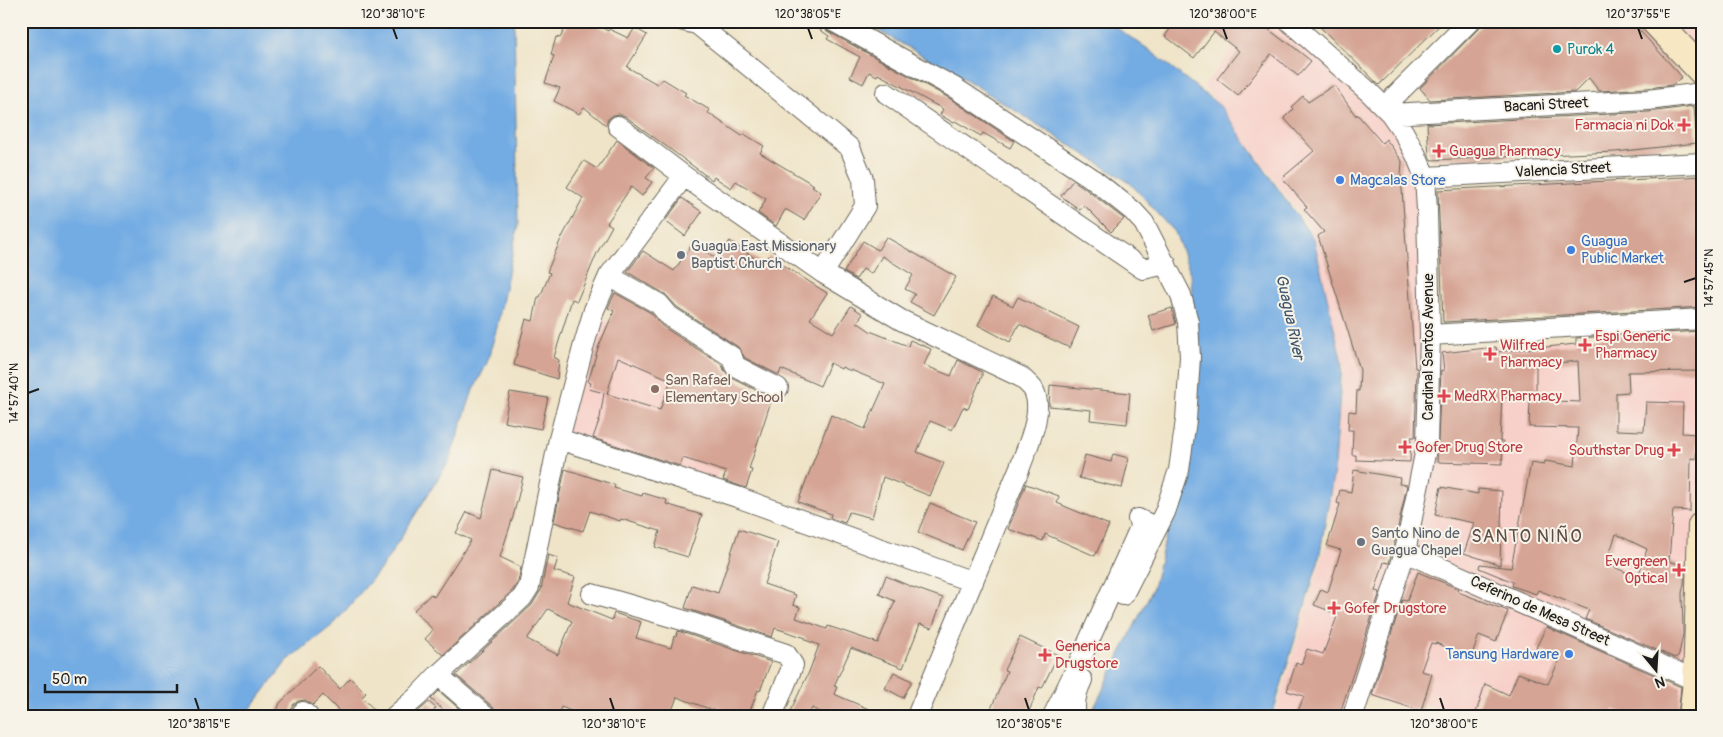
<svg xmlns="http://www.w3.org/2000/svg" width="1723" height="737" font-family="Pangolin,sans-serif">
	<rect width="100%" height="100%" fill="#f7f3e8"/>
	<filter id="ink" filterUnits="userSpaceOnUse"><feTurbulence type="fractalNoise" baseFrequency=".02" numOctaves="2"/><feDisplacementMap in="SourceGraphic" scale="10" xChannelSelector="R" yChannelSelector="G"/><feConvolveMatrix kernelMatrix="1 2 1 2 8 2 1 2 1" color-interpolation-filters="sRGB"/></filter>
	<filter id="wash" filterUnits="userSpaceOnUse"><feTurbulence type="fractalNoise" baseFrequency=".0096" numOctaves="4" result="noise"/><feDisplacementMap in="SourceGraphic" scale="20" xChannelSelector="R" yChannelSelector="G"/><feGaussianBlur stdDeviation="1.12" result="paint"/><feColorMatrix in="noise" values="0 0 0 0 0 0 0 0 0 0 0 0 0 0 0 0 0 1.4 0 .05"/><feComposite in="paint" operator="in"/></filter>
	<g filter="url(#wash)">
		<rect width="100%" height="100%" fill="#efe4c8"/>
		<path fill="#f7d0c9" d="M1254 21H1275L1371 96 1403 135 1424 197 1423 459 1405 540 1329 519 1344 368 1311 229 1204 86Z
			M1665 21H1702V62Z
			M598 318 670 348 743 403 714 485 565 436Z
			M1702 328V450L1687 673 1409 550 1438 350Z
			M1325 546 1396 567 1352 685 1343 716H1275Z
			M1406 568 1498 599 1696 691 1687 716H1558L1484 681 1472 716 1419 704 1415 711 1368 697Z"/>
		<path fill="#73ace3" stroke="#486480" d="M21 21H514L518 225 497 327 487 363 472 393 449 461 383 566 334 624 287 661 245 716H21Z
			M861 21H1106L1148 49 1220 106 1314 240 1342 363 1335 464 1319 559 1272 716H1090L1153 588 1197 409 1191 275 1175 232 1130 183 970 82Z"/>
		<g id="blocks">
			<path fill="#d5a494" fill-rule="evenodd" d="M569 21H584L593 26 594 23 608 31 609 29 628 38 635 28 647 35 627 67 657 84 663 79 686 93 684 95 710 110 708 113 742 136 744 134 764 146 760 153 814 185 812 186 821 192 804 220 787 210H785L776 226 758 213 766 199 736 181 731 188 714 177 712 180 625 116 619 114 613 115 608 119 606 125 584 107 579 114 554 101 560 88 545 83 554 56 551 55 556 37 560 38Z
				M807 21H821L823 27 827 31 949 98 1014 141 1010 148 983 133 981 136 955 121 954 123 940 115 943 109 878 74 877 76 869 72 863 84 850 77 860 57 827 39 829 36Z
				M1176 21H1258L1285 42 1286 41 1311 61 1298 76 1271 54 1238 96 1217 79 1239 51 1214 32 1194 58 1165 36Z
				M1314 21H1444L1379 85Z
				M1485 21H1631L1682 77 1672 85 1647 88 1599 91 1589 78 1575 92 1430 100 1420 88 1478 29Z
				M1334 85 1356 116 1357 114 1382 143 1386 139 1402 161 1401 176 1415 368H1417L1415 437H1411L1410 462 1356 460V455H1352L1353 430H1348L1349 411 1356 412 1357 390 1359 391 1360 370 1318 236 1324 232 1304 209 1307 207 1282 178 1314 151 1284 118 1293 109 1291 107 1303 96 1308 102Z
				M1694 106 1697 143 1615 152 1431 160 1429 156 1427 124 1649 112Z
				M617 140 654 168 646 178 652 182 642 196 631 187 607 223 612 226 597 253 577 301 572 299 554 357 559 360 557 379 514 365 526 319 533 321 538 297H540L550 273 547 272 560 241 583 198 567 187 584 161 597 169Z
				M1702 176V307L1443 322 1438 190Z
				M1073 180 1083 187 1124 219 1111 232 1084 205 1080 210 1061 196Z
				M682 198 702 212 685 236 665 221Z
				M886 237 956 277 934 315 910 302 915 294 905 289 913 275 882 256 871 274 863 269 856 279 844 272 863 241 878 250Z
				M730 241 763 264 769 256 827 293 810 319 833 333 851 306 863 314 857 322 870 331 908 346 910 340 931 349 924 365 951 376 958 360 982 372V376L968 409 963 407 952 430 930 421 917 452 944 463 930 496 883 477 872 518 849 512 845 523 830 518 831 514 798 502 831 415 865 429 885 384 851 370V371L842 367 841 369 830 363 820 386 781 369 779 375 745 358 738 347 677 307 665 294 627 272 643 251 674 271 693 243 717 259Z
				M615 293 651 313 662 326 722 365 724 370 730 377 772 398 749 469 752 470 746 488 723 480 726 472 683 458 680 466 593 438 600 418 604 393 589 389 591 383 588 382 598 348 614 311 608 308ZM618 357 671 380 660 410 607 394Z
				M993 296 1013 306 1018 297 1079 327 1070 348 1019 324 1010 342 978 325Z
				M1172 308 1176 324 1153 331 1148 315Z
				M1701 331 1699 371 1628 372 1629 392 1616 393V430L1644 431 1646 402 1683 403 1682 433 1697 434 1696 459 1691 458 1690 511 1673 510 1669 561 1685 566 1684 584 1682 593 1683 634 1679 655 1675 658 1585 619 1589 610 1538 590 1536 594 1512 586 1513 582 1479 568 1480 564 1511 568 1531 463 1544 465 1545 461 1575 466 1578 428 1529 427 1530 400 1580 402 1578 361 1536 365V394H1502L1500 441H1503L1502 464 1437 462 1441 370 1444 371 1442 353 1496 347 1497 352 1576 344V338ZM1616 534 1647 549 1638 577 1606 564Z
				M1050 385 1130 393 1127 424 1090 420 1091 410 1049 406Z
				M510 392 548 398 541 429 504 422Z
				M1113 454 1129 458 1122 488 1079 478 1085 455 1111 462Z
				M565 469 615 485 614 488 642 496 643 493 667 500 666 504 702 515 688 557 655 547 660 531 621 519 620 521 590 511 583 531 554 522Z
				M493 470 523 477 513 517 500 557 521 567 518 582 513 590 443 655 425 639 433 630 414 610 431 594 434 597 471 540 456 533 467 512 481 518Z
				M1354 470 1400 478 1399 484 1407 485 1395 541 1389 563 1384 562 1375 591 1380 592 1339 716H1296L1304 696 1287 691 1296 663 1301 665 1307 649 1323 654 1338 614 1314 605 1321 589 1328 592 1341 550 1327 546 1340 504 1337 503 1340 490 1351 492Z
				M1026 484 1059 496 1057 503 1109 525 1095 556 1045 534 1043 541 1008 529Z
				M1441 487 1478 494V489L1502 491 1500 565 1464 553 1474 523 1435 515Z
				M930 503 975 522 962 550 918 532Z
				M739 529 778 542 764 584 796 595 793 605 800 607 796 618 827 629 828 626 878 643 895 601 879 594 886 576 912 587 943 598 932 628 920 624 903 668 851 648 848 655 834 686 837 687 834 694 885 716H828L812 708 808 716H788L809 672 819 645 805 640 806 638 775 628 772 637 685 608 692 585 718 593Z
				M548 555 558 558 554 571 575 577 567 602 612 620 614 613 641 622 636 638 671 648 674 636 676 637 678 631 771 662 760 691 758 690 748 716H724L715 712V711L677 697 670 716H584L561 707 558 716H512L498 710 496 714 493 707 456 675 532 605 541 590ZM548 609 572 621 558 655 527 639Z
				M1418 572 1459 589 1458 592 1508 611 1496 642 1479 635 1471 657 1436 643 1435 644 1431 643 1421 671 1432 674 1421 711 1372 695 1402 600 1407 601Z
				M1546 627 1681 687 1678 716H1628L1613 709 1611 716H1475L1485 684 1509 695 1518 673 1548 684 1560 659 1536 648Z
				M1020 637 1058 655 1042 688 1039 687 1027 716H988L1007 671 1004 670Z
				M318 666 340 689 350 678 366 693 362 697 380 716H344L323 695 313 705 305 700 298 701 293 705 291 711 292 716H275L280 703Z
				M894 672 912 681 903 698 885 688Z
				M439 691 464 713 462 716H453L442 709 431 699Z
				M429 702 436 708 429 716H413Z"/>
		</g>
	</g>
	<g filter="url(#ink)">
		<use href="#blocks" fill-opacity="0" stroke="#666258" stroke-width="1"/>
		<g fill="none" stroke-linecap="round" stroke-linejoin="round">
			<defs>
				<path id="minor" d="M684 21 697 24 850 148 863 179 865 206 823 273
					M833 21 955 88 1090 177 1133 211 1144 223 1181 295 1188 322 1190 357 1186 420 1179 470 1165 512 1157 528 1138 519
					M1289 21 1370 93 1391 114 1404 133 1416 155 1425 177 1427 210 1430 335 1427 444 1405 552 1353 716
					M886 93 1143 269 1166 264
					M1384 107 1470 21
					M1391 114 1648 100 1702 93
					M618 126 684 176 823 273 901 320 1021 377C1025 381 1030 385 1033 389 1045 410 1028 445 1020 467L917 716
					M1425 177 1702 163
					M609 276 659 304 669 316 732 357 735 366 778 388
					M1430 335 1702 319
					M559 439 737 497 973 582
					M1405 552 1697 681
					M592 594 689 622 786 654 793 665 772 716
					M1123 595 1157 528
					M438 675 485 716
					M303 712 308 716
					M395 716 417 697 438 675 522 598 529 587 559 439 583 348 594 310 609 276 684 176
					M1053 716 1076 669 1138 532 1141 524 1138 519
					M1076 716C1073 703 1076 692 1082 680"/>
				<path id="secondary" d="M1655 21 1702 71
					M1693 716 1697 681 1702 526"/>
			</defs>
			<use href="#minor" stroke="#666258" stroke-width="22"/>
			<use href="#secondary" stroke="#666258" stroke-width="30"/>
			<use href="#minor" stroke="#fff" stroke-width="20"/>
			<use href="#secondary" stroke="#f7e8c3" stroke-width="28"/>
		</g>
	</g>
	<path fill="none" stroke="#1c1c1c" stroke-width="2" d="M393 28 397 39M808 28 812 39M1223 28 1227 39M1638 28 1642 39M1684 282 1696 278M28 393 39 389M195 698 199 710M610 698 614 710M1025 698 1029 710M1440 698 1444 710"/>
	<circle fill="#0f9aa8" stroke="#f7f3e8" stroke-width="2" cx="1557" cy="49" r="5"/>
	<g fill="#e0444e" stroke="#f7f3e8" stroke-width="2">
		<path d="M1681.5 117.5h5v5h5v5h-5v5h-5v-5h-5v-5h5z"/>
		<path d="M1436.5 143.5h5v5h5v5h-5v5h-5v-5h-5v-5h5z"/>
		<path d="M1582.5 337.5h5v5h5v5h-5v5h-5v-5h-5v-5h5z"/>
		<path d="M1487.5 346.5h5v5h5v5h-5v5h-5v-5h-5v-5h5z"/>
		<path d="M1441.5 388.5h5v5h5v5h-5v5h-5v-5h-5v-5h5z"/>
		<path d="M1402.5 439.5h5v5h5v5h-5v5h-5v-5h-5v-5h5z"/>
		<path d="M1671.5 442.5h5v5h5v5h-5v5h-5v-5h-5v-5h5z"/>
		<path d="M1676.5 562.5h5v5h5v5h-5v5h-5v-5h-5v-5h5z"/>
		<path d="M1331.5 600.5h5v5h5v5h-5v5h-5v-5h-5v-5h5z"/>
		<path d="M1042.5 647.5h5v5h5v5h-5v5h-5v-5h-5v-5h5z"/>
	</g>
	<g fill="#3f7fe0" stroke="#f7f3e8" stroke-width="2">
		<circle cx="1340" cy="180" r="5"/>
		<circle cx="1571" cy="250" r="5"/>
		<circle cx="1569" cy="654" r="5"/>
	</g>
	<g fill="#6b7280" stroke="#f7f3e8" stroke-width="2">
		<circle cx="681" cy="255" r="5"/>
		<circle cx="1361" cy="542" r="5"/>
	</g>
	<circle fill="#8d6e63" stroke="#f7f3e8" stroke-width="2" cx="655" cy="389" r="5"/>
	<g text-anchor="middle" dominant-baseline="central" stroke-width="4" stroke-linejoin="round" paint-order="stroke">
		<g font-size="15" fill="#0d838f" stroke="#f7f3e8" text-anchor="start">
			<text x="1567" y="49">Purok 4</text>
		</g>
		<g font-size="15" fill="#1c1c1c" stroke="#f7f3e8">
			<text transform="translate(1546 105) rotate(-3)">Bacani Street</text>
			<text transform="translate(1563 170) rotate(-3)">Valencia Street</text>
			<text transform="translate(1428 347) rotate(-90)">Cardinal Santos Avenue</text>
			<text transform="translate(1540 611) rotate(24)">Ceferino de Mesa Street</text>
		</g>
		<g font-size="15" fill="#be3a42" stroke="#f7f3e8" text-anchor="start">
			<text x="1674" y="125" text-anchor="end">Farmacia ni Dok</text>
			<text x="1449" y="151">Guagua Pharmacy</text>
			<text x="1595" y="336">Espi Generic<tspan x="1595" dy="17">Pharmacy</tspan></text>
			<text x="1500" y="345">Wilfred<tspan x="1500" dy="17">Pharmacy</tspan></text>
			<text x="1454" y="396">MedRX Pharmacy</text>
			<text x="1415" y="447">Gofer Drug Store</text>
			<text x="1664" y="450" text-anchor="end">Southstar Drug</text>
			<text x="1668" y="561" text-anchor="end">Evergreen<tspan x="1668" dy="17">Optical</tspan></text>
			<text x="1344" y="608">Gofer Drugstore</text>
			<text x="1055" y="646">Generica<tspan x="1055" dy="17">Drugstore</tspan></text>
		</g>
		<g font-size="15" fill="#366cbe" stroke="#f7f3e8" text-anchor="start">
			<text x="1350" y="180">Magcalas Store</text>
			<text x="1581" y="241">Guagua<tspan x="1581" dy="17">Public Market</tspan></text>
			<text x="1559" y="654" text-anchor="end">Tansung Hardware</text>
		</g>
		<g font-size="15" fill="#5b616d" stroke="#f7f3e8" text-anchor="start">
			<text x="691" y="246">Guagua East Missionary<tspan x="691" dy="17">Baptist Church</tspan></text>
			<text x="1371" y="533">Santo Nino de<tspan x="1371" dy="17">Guagua Chapel</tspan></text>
		</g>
		<g font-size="15" fill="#785e54" stroke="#f7f3e8" text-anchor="start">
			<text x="665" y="380">San Rafael<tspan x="665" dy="17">Elementary School</tspan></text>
		</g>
		<g font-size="16" font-style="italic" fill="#3f566c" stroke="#f7f3e8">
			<text transform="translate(1290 317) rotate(78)">Guagua River</text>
		</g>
		<g font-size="18" letter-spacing="1" fill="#5d4c46" stroke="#f7f3e8">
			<text x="1527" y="536">SANTO NIÑO</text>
		</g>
	</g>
	<rect width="1723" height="737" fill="none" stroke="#f7f3e8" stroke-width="55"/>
	<g transform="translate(1656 670) rotate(162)" stroke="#f7f3e8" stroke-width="4" paint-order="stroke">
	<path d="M0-4L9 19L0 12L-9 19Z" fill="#1c1c1c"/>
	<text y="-8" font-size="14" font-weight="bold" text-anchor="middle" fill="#1c1c1c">N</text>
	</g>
	<path d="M45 684v8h132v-8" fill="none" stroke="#1c1c1c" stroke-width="2.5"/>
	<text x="52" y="684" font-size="15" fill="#1c1c1c" stroke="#f7f3e8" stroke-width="4" paint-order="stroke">50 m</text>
	<rect x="28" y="28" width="1668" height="682" fill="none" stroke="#1c1c1c" stroke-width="2"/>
	<g font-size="12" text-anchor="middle" fill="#1c1c1c">
		<text x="393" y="18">120°38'10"E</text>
		<text x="808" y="18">120°38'05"E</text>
		<text x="1223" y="18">120°38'00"E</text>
		<text x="1638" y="18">120°37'55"E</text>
		<text transform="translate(1709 278) rotate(-90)" y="4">14°57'45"N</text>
		<text transform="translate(14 393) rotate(-90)" y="4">14°57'40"N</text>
		<text x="199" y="728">120°38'15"E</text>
		<text x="614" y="728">120°38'10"E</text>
		<text x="1029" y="728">120°38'05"E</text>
		<text x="1444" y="728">120°38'00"E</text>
	</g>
</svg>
